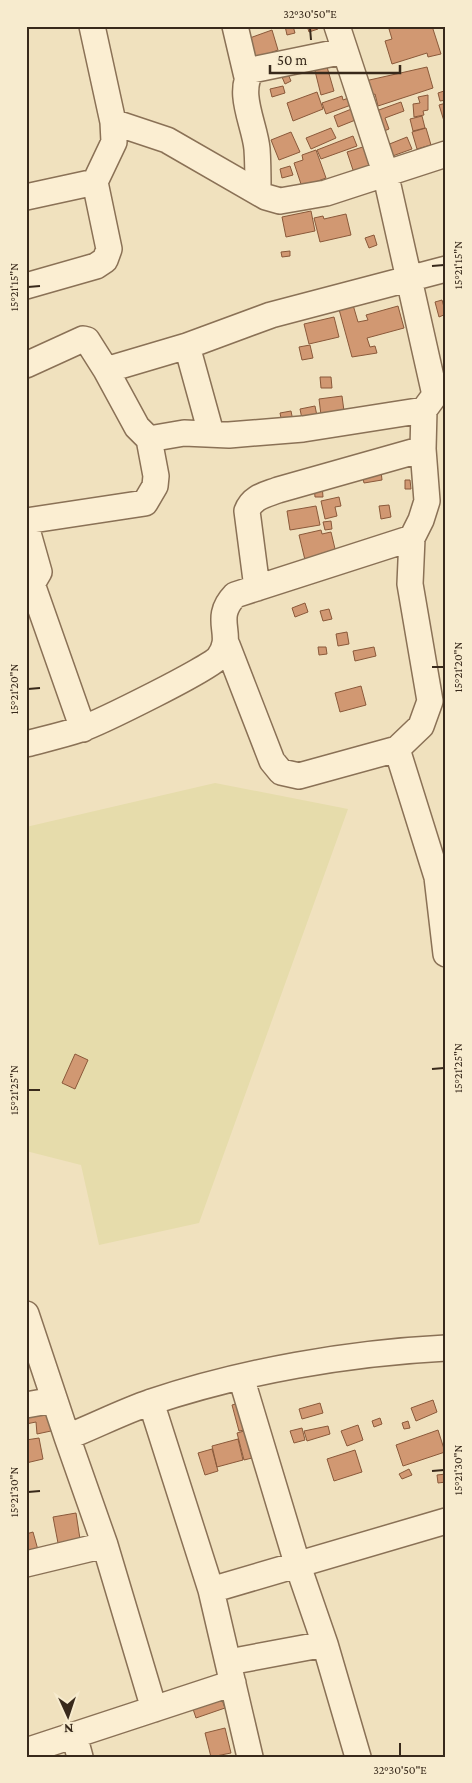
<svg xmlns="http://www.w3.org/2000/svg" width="472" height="1783" font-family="'Crimson Pro',serif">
	<rect width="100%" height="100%" fill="#f0e1be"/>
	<path fill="#e6dcab" d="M215 783 348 809 199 1223 99 1245 81 1165 26 1151V827Z"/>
	<path fill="#d19872" stroke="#8a593a" d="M285 26H293L295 33 287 35Z
		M307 26H317L318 29 309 32Z
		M399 26H432L441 54 428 57 427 53 392 64 385 41 392 39 389 29Z
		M272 30 278 50 254 59 247 39Z
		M325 60 334 91 321 95 313 63Z
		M285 67 291 81 285 84 279 70Z
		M427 67 433 88 378 106 375 94 370 96 365 81Z
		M283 86 285 93 272 97 270 89Z
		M444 91 446 100 440 101 438 93Z
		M317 92 323 109 293 121 287 103Z
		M428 95V110L423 111 424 115 414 117 413 104 420 103 418 97Z
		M342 96 343 100 351 97 354 104 326 114 322 103Z
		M401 102 404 111 385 118 389 129 377 134 376 111Z
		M446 103V121H444L439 105Z
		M354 108 358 119 338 127 334 116Z
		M422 116 425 128 413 131 410 119Z
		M331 128 336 138 311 149 306 138Z
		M426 128 431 145 417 149 412 132Z
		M291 132 300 152 279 160 271 140Z
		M353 136 357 146 321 159 317 150Z
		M407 137 412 149 387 158 382 147Z
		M369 145 377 168 355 176 347 152Z
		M316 150 326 178 302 187 294 163 303 160 302 155Z
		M290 166 293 175 282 178 280 169Z
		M311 211 315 231 286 237 282 217Z
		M346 214 351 235 320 242 314 218 323 216 324 219Z
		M374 235 377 245 369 248 365 238Z
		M290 251V256L282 257 281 252Z
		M351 298 358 322 368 320 366 315 398 306 404 328 367 338 370 347 375 346 377 353 352 357 337 302Z
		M442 300 446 314 439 317 435 302Z
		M334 317 339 337 309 344 304 324Z
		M310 345 313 358 302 360 299 347Z
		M320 377H331L332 388H321Z
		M342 396 344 411 321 415 319 399Z
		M315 406 317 416 302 419 300 409Z
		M291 411 293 421 282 423 280 413Z
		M381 471 382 480 364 483 362 474Z
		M405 480H410L411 489H405Z
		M322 484 323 497H315L314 485Z
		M339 497 341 506 335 507 337 516 325 519 321 501Z
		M389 505 391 517 381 519 379 506Z
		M316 506 320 525 290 530 287 511Z
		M331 521 332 529 325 530 323 522Z
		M321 530 322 534 331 532 336 553 305 560 299 535Z
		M305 603 308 612 295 617 292 608Z
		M329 609 332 619 323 621 320 611Z
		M347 632 349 644 338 646 336 634Z
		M318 647H326L327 654 319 655Z
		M374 647 376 656 355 661 353 651Z
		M361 686 366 705 340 712 335 693Z
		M75 1054 88 1060 75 1089 62 1083Z
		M433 1400 437 1412 416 1421 411 1408Z
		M243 1402 250 1429 239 1431 232 1405Z
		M320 1403 323 1413 302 1419 299 1409Z
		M48 1411 51 1431 37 1434 36 1422 26 1424V1415Z
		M380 1418 382 1424 374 1427 372 1421Z
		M408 1421 410 1428 404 1429 402 1423Z
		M358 1425 363 1440 347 1446 341 1431Z
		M328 1426 330 1434 307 1441 304 1431Z
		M302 1428 305 1440 294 1443 290 1431Z
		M438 1430 445 1452 403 1466 396 1445Z
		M244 1431 252 1458 244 1460 237 1433Z
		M39 1438 43 1459 26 1463V1440Z
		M238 1439 243 1460 217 1467 212 1446Z
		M212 1449 218 1471 205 1475 198 1453Z
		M355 1450 362 1472 334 1481 327 1459Z
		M409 1469 412 1475 402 1479 399 1474Z
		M446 1474V1482L438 1483 437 1475Z
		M76 1513 80 1539 58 1543 53 1517Z
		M33 1532 38 1550 26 1553V1534Z
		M221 1697 225 1708 196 1718 192 1706Z
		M225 1728 231 1753 211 1757 205 1733Z"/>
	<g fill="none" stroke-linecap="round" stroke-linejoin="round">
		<defs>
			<path id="minor" d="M235 26 247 77
				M337 26 385 172 435 395
				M113 122 167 140 266 197 280 201 326 193 446 154
				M258 192C258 177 258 163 257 149 255 125 236 92 252 70L344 51
				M26 197 95 182
				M26 286 96 266 105 260 109 249 95 182 114 142 113 122 92 26
				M187 346 211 433
				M26 365 83 339 87 340 106 370 187 346 271 315 446 269
				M446 391 435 395 424 410 423 449 427 501 421 520 412 538 410 584 430 701 421 726 397 749 437 877 446 954
				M149 439 184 433 229 435 303 429 424 410
				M26 521 145 503 155 486 156 476 149 439 137 427 106 370
				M26 526 39 572 32 584 83 729
				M257 588 247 511C252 497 265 495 278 490L423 449
				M227 645 272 761 281 772 299 776 397 749
				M26 744C45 739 63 735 81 729 99 723 211 668 219 657 236 634 211 620 235 595L412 538
				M26 1314 67 1437C95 1426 122 1412 151 1402 244 1371 348 1353 446 1348
				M241 1377 297 1563 325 1644 358 1757
				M151 1402 211 1590 250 1757
				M26 1405 54 1400
				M67 1437 105 1545 154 1709
				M26 1564 105 1545
				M211 1590 446 1521
				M229 1662 325 1644
				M74 1735 80 1757
				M26 1751 233 1683"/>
		</defs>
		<use href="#minor" stroke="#8a7156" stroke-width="28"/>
		<use href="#minor" stroke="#fbeed2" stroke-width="25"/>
	</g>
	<path fill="none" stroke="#38291b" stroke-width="2" d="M310 28 311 40M432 266 444 265M28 287 40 286M432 667H444M28 689 40 688M432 1069 444 1068M28 1090H40M432 1471 444 1470M28 1492 40 1491M400 1743V1756"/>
	<rect width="472" height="1783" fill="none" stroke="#f7ebce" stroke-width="55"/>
	<g transform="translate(68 1716) rotate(177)" stroke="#f7ebce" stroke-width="4" paint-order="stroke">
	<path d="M0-4L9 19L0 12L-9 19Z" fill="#38291b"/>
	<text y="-8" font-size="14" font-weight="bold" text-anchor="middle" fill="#38291b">N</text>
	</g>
	<path d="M270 65v8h130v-8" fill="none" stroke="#38291b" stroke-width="2.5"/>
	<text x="277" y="65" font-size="15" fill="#38291b" stroke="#f7ebce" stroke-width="4" paint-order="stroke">50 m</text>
	<rect x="28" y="28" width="416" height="1728" fill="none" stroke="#38291b" stroke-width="2"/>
	<g font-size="12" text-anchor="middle" fill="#38291b">
		<text x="310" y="18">32°30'50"E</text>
		<text transform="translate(458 265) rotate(-90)" y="4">15°21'15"N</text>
		<text transform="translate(14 287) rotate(-90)" y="4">15°21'15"N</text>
		<text transform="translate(458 667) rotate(-90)" y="4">15°21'20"N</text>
		<text transform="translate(14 689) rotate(-90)" y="4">15°21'20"N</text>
		<text transform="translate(458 1068) rotate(-90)" y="4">15°21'25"N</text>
		<text transform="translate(14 1090) rotate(-90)" y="4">15°21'25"N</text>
		<text transform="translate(458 1470) rotate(-90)" y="4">15°21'30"N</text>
		<text transform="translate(14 1492) rotate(-90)" y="4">15°21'30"N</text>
		<text x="400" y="1774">32°30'50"E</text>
	</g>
</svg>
